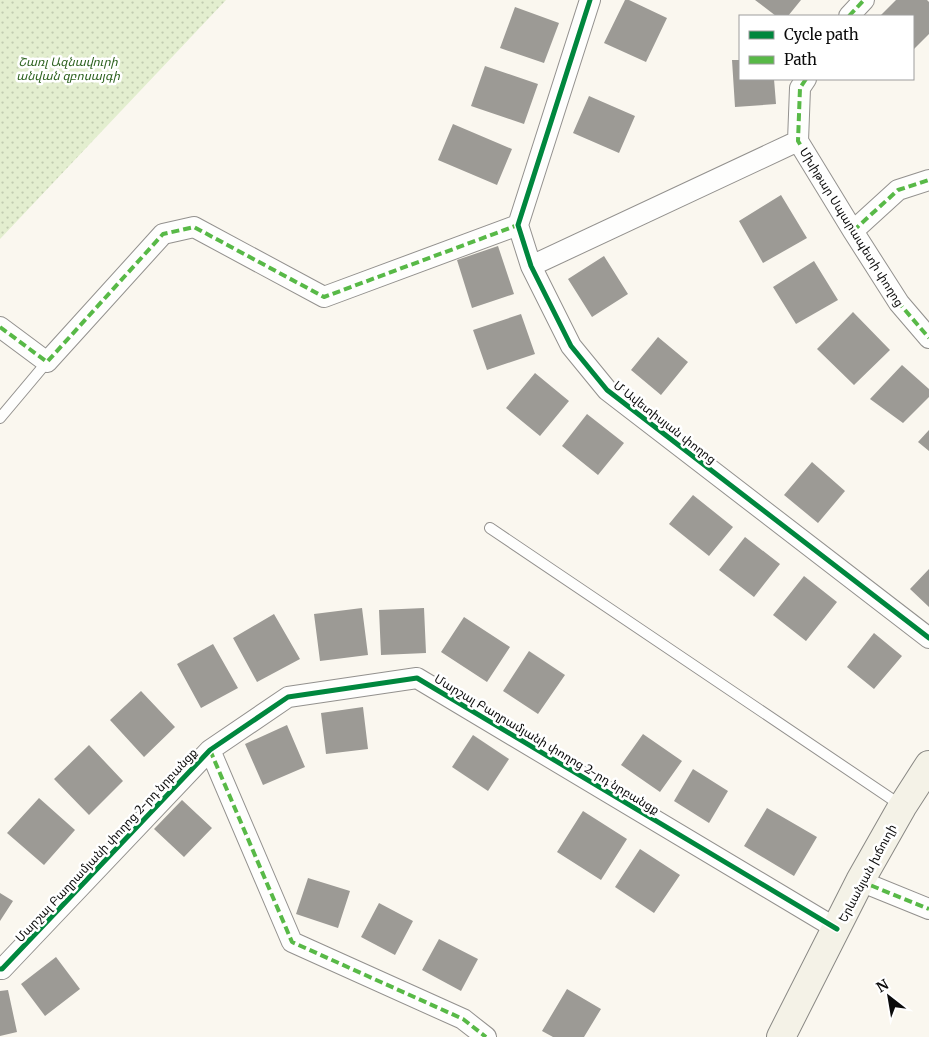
<svg xmlns="http://www.w3.org/2000/svg" width="929" height="1037" font-family="Merriweather,'Noto Sans Armenian',serif">
	<defs>
		<pattern id="grass-dots" width="8" height="8" patternUnits="userSpaceOnUse" patternTransform="scale(1.25)"><rect width="8" height="8" fill="#e3eecf"/><path d="M2 2h.1M6 6h.1" fill="none" stroke="#c1cbb0" stroke-width="1.8" stroke-linecap="round"/></pattern>
	</defs>
	<rect width="100%" height="100%" fill="#faf7ef"/>
	<path fill="url(#grass-dots)" d="M0 0H226L0 239Z"/>
	<path fill="#9c9a95" d="M625 0H629L667 18 646 62 604 43Z
		M755 0H801L788 16H776Z
		M896 0H927L929 2V34L913 50V16H880Z
		M515 7 559 23 544 63 500 48Z
		M732 60H740V79H774L776 104 735 107Z
		M485 66 538 84 524 124 471 106Z
		M589 96 635 116 619 153 573 133Z
		M453 124 512 149 497 185 438 160Z
		M781 195 807 238 763 263 739 221Z
		M498 246 514 294 472 308 457 260Z
		M604 256 628 294 592 317 568 279Z
		M814 261 838 300 796 324 773 287Z
		M853 312 890 350 854 385 817 349Z
		M521 314 535 354 487 370 473 330Z
		M658 337 688 362 661 395 631 370Z
		M902 365 929 389V397L903 423 870 399Z
		M535 373 569 401 540 436 506 408Z
		M587 414 624 443 598 475 562 446Z
		M929 430V451L918 442Z
		M812 462 845 491 818 523 784 495Z
		M693 495 733 527 709 556 669 524Z
		M745 537 780 564 754 597 719 570Z
		M929 569V607L910 589Z
		M804 576 837 602 806 641 773 615Z
		M362 608 368 655 320 661 314 614Z
		M424 608 426 653 381 655 379 610Z
		M274 614 300 659 257 682 233 638Z
		M464 617 510 647 487 682 441 652Z
		M874 633 902 656 874 689 847 667Z
		M213 644 238 688 201 708 177 664Z
		M529 651 565 675 538 714 503 691Z
		M141 691 175 727 144 757 110 720Z
		M363 707 368 749 326 754 321 713Z
		M287 725 305 767 263 785 245 744Z
		M643 734 682 761 660 792 621 765Z
		M473 735 509 759 488 791 452 767Z
		M89 745 123 781 89 815 54 779Z
		M693 769 728 791 709 823 674 801Z
		M39 798 75 830 44 865 7 833Z
		M182 800 212 828 184 857 154 829Z
		M767 808 817 837 794 876 744 846Z
		M583 811 627 839 601 880 557 852Z
		M640 849 680 875 654 913 615 887Z
		M308 878 350 891 338 928 296 914Z
		M0 893 13 901 0 921Z
		M379 903 413 921 395 955 361 937Z
		M439 939 478 959 461 991 422 970Z
		M56 957 80 989 45 1016 21 984Z
		M567 989 601 1009 584 1037H553L542 1031Z
		M8 990 17 1032 0 1036V991Z"/>
	<g fill="none" stroke-linecap="round" stroke-linejoin="round">
		<defs>
			<path id="lane" d="M0 418 47 362
				M490 528 902 806"/>
			<path id="street" d="M590 0 518 225 531 266 571 346 607 390 929 638
				M849 16 864 0
				M806 79 800 88 798 141 853 231 899 303 929 338
				M853 231 898 190 929 180
				M531 266 798 141
				M0 327 47 362 163 234 194 227 324 297 518 225
				M210 750 292 942 463 1019 486 1037
				M860 881 929 909
				M0 969H2L210 750 288 697 417 678 837 929"/>
			<path id="secondary" d="M781 1037 860 881 902 807 929 765"/>
		</defs>
		<use href="#lane" stroke="#93918e" stroke-width="12"/>
		<use href="#street" stroke="#93918e" stroke-width="22"/>
		<use href="#secondary" stroke="#898884" stroke-width="30"/>
		<use href="#lane" stroke="#fefefd" stroke-width="10"/>
		<use href="#street" stroke="#fefefd" stroke-width="20"/>
		<use href="#secondary" stroke="#f4f2e7" stroke-width="28"/>
		<path stroke="#58b947" stroke-width="4" stroke-dasharray="8 4" stroke-linecap="butt" d="M849 16 864 0
			M806 79 800 88 798 141 853 231 899 303 929 338
			M853 231 898 190 929 180
			M0 327 47 362 163 234 194 227 324 297 518 225
			M210 750 292 942 463 1019 486 1037
			M860 881 929 909"/>
		<defs>
			<path id="cycleway" d="M590 0 518 225 531 266 571 346 607 390 929 638
				M0 969H2L210 750 288 697 417 678 837 929"/>
		</defs>
		<use href="#cycleway" stroke="#fff" stroke-width="8"/>
		<use href="#cycleway" stroke="#00873e" stroke-width="5"/>
	</g>
	<g text-anchor="middle" dominant-baseline="central" stroke-width="5" stroke-linejoin="round" paint-order="stroke">
		<g font-size="12" font-style="italic" fill="#2c611e" stroke="#fff">
			<text x="68" y="61">Շառլ Ազնավուրի<tspan x="68" dy="14">անվան զբոսայգի</tspan></text>
		</g>
		<g font-size="12" fill="#0b0b0b" stroke="#fff">
			<text transform="translate(852 227) rotate(58)">Մխիթար Սպարապետի փողոց</text>
			<text transform="translate(665 422) rotate(38)">Մ Ավետիսյան փողոց</text>
			<text transform="translate(547 744) rotate(31)">Մարշալ Բաղրամյանի փողոց 2-րդ նրբանցք</text>
			<text transform="translate(106 845) rotate(-47)">Մարշալ Բաղրամյանի փողոց 2-րդ նրբանցք</text>
			<text transform="translate(867 873) rotate(-62)">Երևանյան խճուղի</text>
		</g>
	</g>
	<rect x="739" y="15" width="175" height="65" fill="#ffffff" stroke="#9d9d9d"/>
	<rect x="749" y="31" width="25" height="8" fill="#00873e" stroke="#9d9d9d"/>
	<text x="784" y="40" font-size="15" fill="#0b0b0b">Cycle path</text>
	<rect x="749" y="56" width="25" height="8" fill="#58b947" stroke="#9d9d9d"/>
	<text x="784" y="65" font-size="15" fill="#0b0b0b">Path</text>
	<g transform="translate(889 997) rotate(329)" stroke="#ffffff" stroke-width="4" paint-order="stroke">
	<path d="M0-4L9 19L0 12L-9 19Z" fill="#0b0b0b"/>
	<text y="-8" font-size="14" font-weight="bold" text-anchor="middle" fill="#0b0b0b">N</text>
	</g>
</svg>
